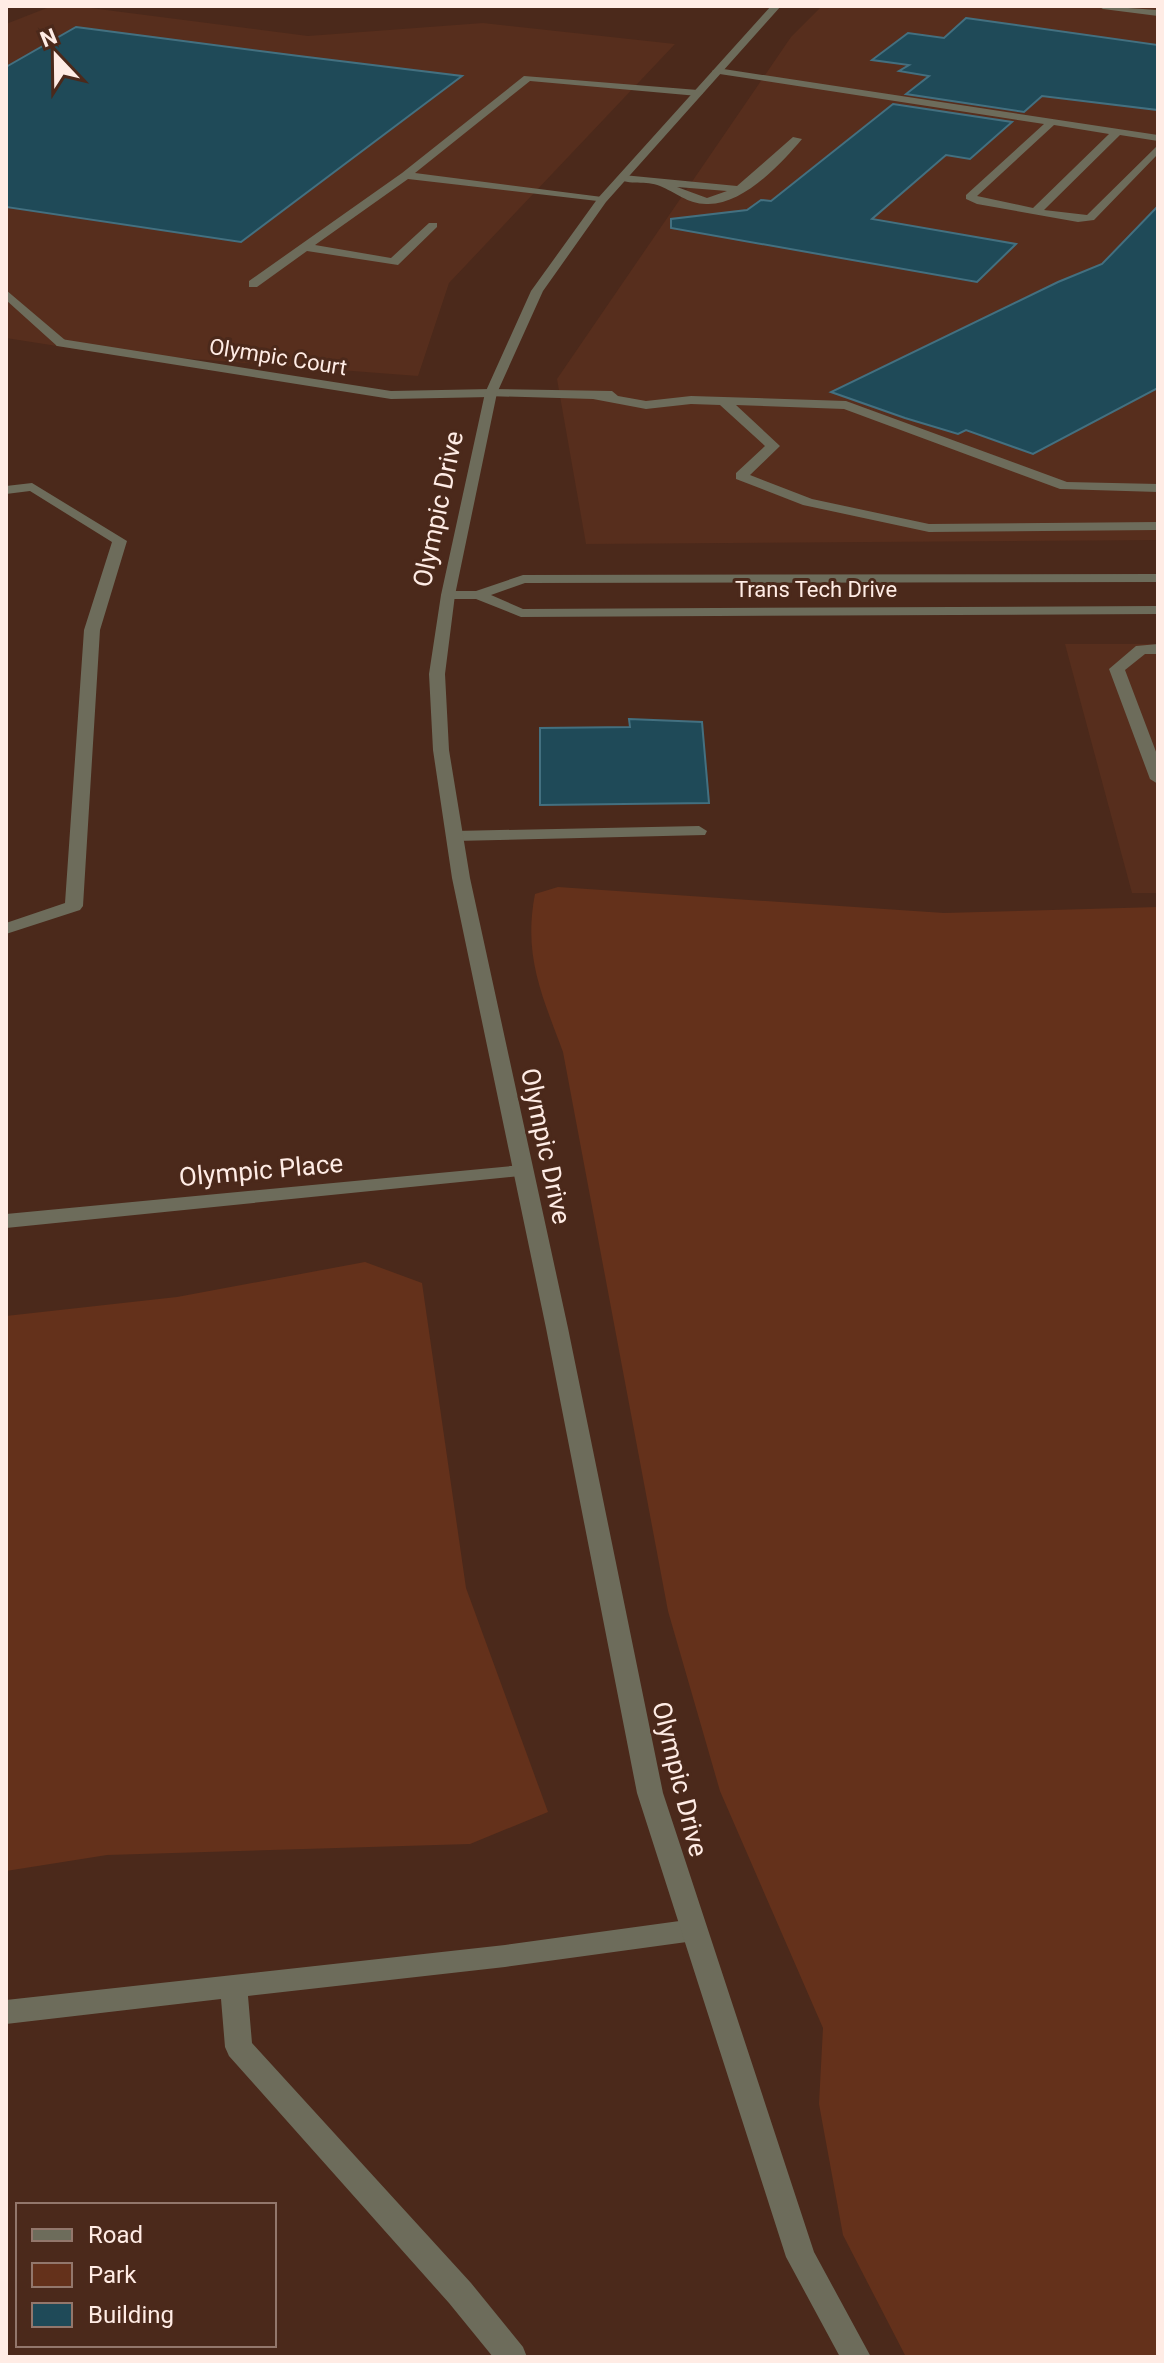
<svg xmlns="http://www.w3.org/2000/svg" width="1164" height="2363" font-family="Roboto,sans-serif">
	<rect width="100%" height="100%" fill="#4b291b"/>
	<path fill="#572e1d" d="M52 6H75L308 36 483 23 675 44 449 283 418 376 89 351 6 338V24Z
		M822 6H1158V540L586 544 557 379 791 37Z
		M1065 644H1158V893H1132Z"/>
	<path fill="#64311b" d="M558 887 944 913 1158 907V2357H906L843 2235 819 2104 823 2028 720 1791 668 1611 563 1052C542 995 523 956 535 894Z
		M365 1262 422 1283 466 1588 548 1812 470 1844 107 1855 6 1871V1316L177 1297Z"/>
	<path fill="#1f4a58" stroke="#437080" stroke-width="2" d="M966 18 1158 45V110L1042 96 1024 112 906 94 929 76 899 71 909 65 872 60 908 33 944 38Z
		M76 27 299 56 462 76 241 242 6 207V67Z
		M893 104 1012 122 970 159 946 155 872 219 1016 244 977 282 671 228V219L747 210 761 200 771 201Z
		M1158 206V388L1033 454 966 430 958 434 905 418 831 392 1058 282 1102 264Z
		M629 719 702 722 709 803 540 805V728L630 727Z"/>
	<g fill="none" stroke-linecap="round" stroke-linejoin="round">
		<path fill="#6d6c5b" fill-rule="evenodd" d="M1098 6 1158 10V16L1103 9Z
			M717 68 1158 135V141L1120 135 1044 210 1087 215 1158 145V154L1094 220 1078 222 977 204 966 199V195L1044 124 713 73 712 71ZM1054 125 1109 134 1033 208 977 196Z
			M524 76 698 90 703 93 698 96 530 81 415 173 602 197 606 198V202L408 179 315 245 391 258 429 223H437V227L398 265 307 251 257 287H249V281L402 173Z
			M793 137 802 139C781 164 742 206 706 204 688 204 675 192 660 186 646 180 629 186 617 178L623 175 737 186ZM677 187 727 191 707 198Z
			M6 290 65 340V346H57L6 300Z
			M491 389 612 391 618 396 646 401 691 396 846 401 1067 482 1158 484V492L1060 489 844 409 736 405 780 446 750 475 812 499 929 524 1158 522V530L929 532 803 505 736 479V473L765 446 720 405 691 404 646 409 593 399 486 396 485 393Z
			M32 483 127 541 100 630 83 906 80 910 6 934V923L65 903 84 630 112 542 30 491 6 494V486Z
			M1158 644V654H1145L1125 670 1158 757V784L1150 779 1109 669 1136 646Z
			M699 826 707 831 705 835 455 841 447 836 455 831Z
			M694 1919 703 1922 707 1930 703 1938 694 1941 505 1967 248 1996 252 2043 471 2283 523 2347 527 2357H493L449 2303 229 2056 225 2047 221 1999 6 2024V2000L505 1945Z"/>
		<path fill="#6d6c5b" fill-rule="evenodd" d="M61 339 391 391 491 389 497 393 491 397 391 399 57 346 55 343Z
			M1158 574V582L525 583 491 595 523 609 1158 606V614L521 617 476 599H448L441 595 448 591H476L523 575Z
			M522 1165 532 1171 529 1175 6 1228V1214Z"/>
		<path fill="#6d6c5b" fill-rule="evenodd" d="M771 6H781L606 202 543 291 497 393 455 595 445 674 449 750 470 878 568 1328 663 1793 814 2252 871 2357H840L786 2257 637 1793 546 1328 452 878 433 750 429 674 441 595 485 393 531 291 598 198Z"/>
	</g>
	<g text-anchor="middle" dominant-baseline="central" stroke-width="6" stroke-linejoin="round" paint-order="stroke">
		<g font-size="22" fill="#ffece5" stroke="#4b291b">
			<text transform="translate(278 357) rotate(9)">Olympic Court</text>
			<text x="816" y="589">Trans Tech Drive</text>
		</g>
		<g font-size="26" fill="#ffece5" stroke="#4b291b">
			<text transform="translate(438 509) rotate(-78)">Olympic Drive</text>
			<text transform="translate(546 1146) rotate(78)">Olympic Drive</text>
			<text transform="translate(261 1170) rotate(-5)">Olympic Place</text>
			<text transform="translate(680 1779) rotate(76)">Olympic Drive</text>
		</g>
	</g>
	<rect width="1164" height="2363" fill="none" stroke="#ffece5" stroke-width="16"/>
	<rect x="16" y="2203" width="260" height="144" fill="#4b291b" stroke="#93776c" stroke-width="2"/>
	<rect x="32" y="2229" width="40" height="12" fill="#6d6c5b" stroke="#93776c" stroke-width="2"/>
	<text x="88" y="2243" font-size="24" fill="#ffece5">Road</text>
	<rect x="32" y="2263" width="40" height="24" fill="#64311b" stroke="#93776c" stroke-width="2"/>
	<text x="88" y="2283" font-size="24" fill="#ffece5">Park</text>
	<rect x="32" y="2303" width="40" height="24" fill="#1f4a58" stroke="#93776c" stroke-width="2"/>
	<text x="88" y="2323" font-size="24" fill="#ffece5">Building</text>
	<g transform="translate(56 56) rotate(338)" stroke="#4b291b" stroke-width="6" paint-order="stroke">
	<path d="M0-6L14 30L0 20L-14 30Z" fill="#ffece5"/>
	<text y="-12" font-size="22" font-weight="bold" text-anchor="middle" fill="#ffece5">N</text>
	</g>
</svg>
